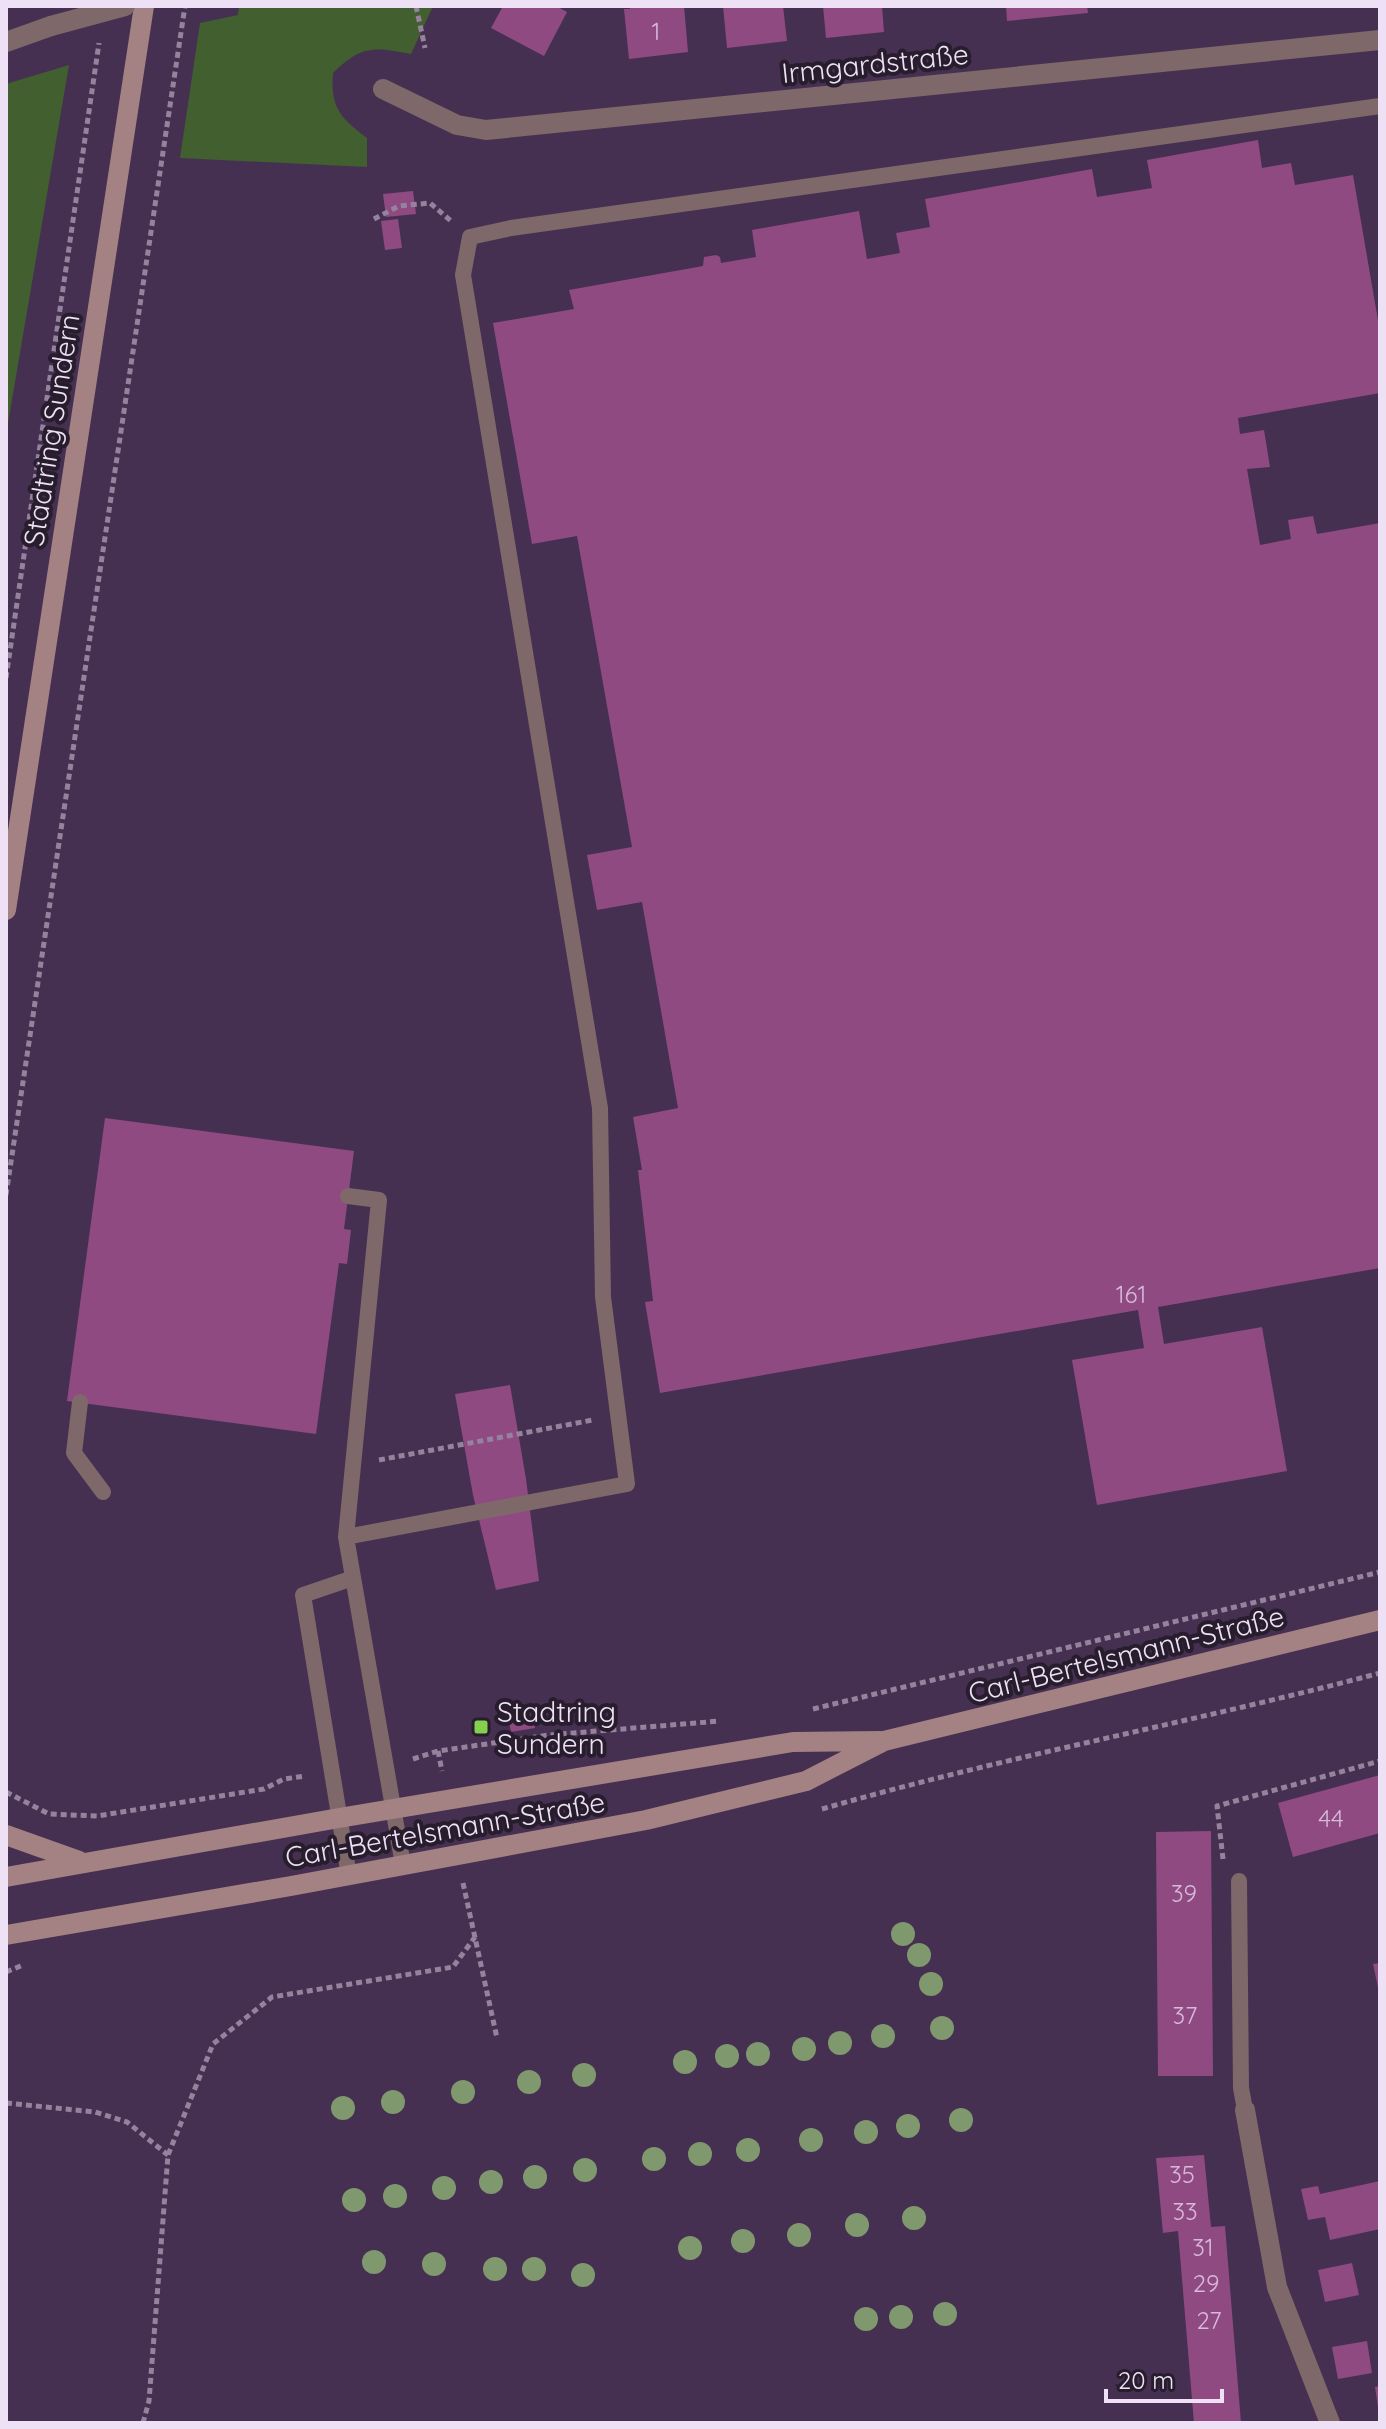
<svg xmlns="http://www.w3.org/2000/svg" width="1386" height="2429" font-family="Quicksand,sans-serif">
	<rect width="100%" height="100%" fill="#463051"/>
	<path fill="#425f30" d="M239 6H433L411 54C373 47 362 45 333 73 330 108 341 118 367 138V167L180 158 200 23 238 15Z
		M69 65 6 435V84Z"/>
	<path fill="#8f4a82" d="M503 6H556L567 12 544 56 491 28Z
		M630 6H684L688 52 629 59 624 9H630Z
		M723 6H783L787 41 727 48Z
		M823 6H882L884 32 826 38Z
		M1006 6H1087L1088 13 1007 21Z
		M1258 140 1262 168 1291 163 1295 185 1353 175 1380 332V393L1238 418 1240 434 1264 430 1270 467 1247 469 1260 545 1291 539 1288 520 1313 516 1317 534 1380 523V1268L1158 1307 1164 1344 1262 1327 1287 1471 1097 1505 1072 1360 1144 1348 1138 1310 660 1393 645 1302 653 1301 638 1170H642L633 1117 678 1108 642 902 597 910 587 855 632 847 577 536 532 544 493 323 574 309 569 290 703 266 704 257 716 255 720 257 721 263 756 257 752 230 859 211 867 259 900 253 896 233 930 227 925 199 1092 169 1097 197 1152 188 1147 160Z
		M413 191 416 214 386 217 383 194Z
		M398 219 402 248 385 250 381 221Z
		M105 1118 354 1151 344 1229 351 1230 347 1264 339 1263 316 1434 67 1401Z
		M510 1385 526 1479 539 1581 496 1590 473 1495 455 1394Z
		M534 1718 535 1728 511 1732 509 1722Z
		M1380 1775V1833L1293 1857 1278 1803Z
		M1211 1831 1213 2076H1158L1156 1832Z
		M1380 1963V1992H1379L1373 1964Z
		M1204 2155 1211 2227 1225 2226 1241 2423H1194L1178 2231 1163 2233 1156 2158Z
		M1380 2181V2229L1330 2240 1325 2217 1308 2220 1301 2189 1318 2186 1320 2194Z
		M1352 2263 1359 2295 1325 2302 1318 2270Z
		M1367 2341 1372 2373 1338 2379 1332 2347Z
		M1380 2386V2407H1378L1375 2387Z"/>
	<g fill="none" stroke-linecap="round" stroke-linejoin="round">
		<path stroke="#95839e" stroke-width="5" stroke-dasharray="6 4" stroke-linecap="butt" d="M416 6 425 48
			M374 219 399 206 430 203 451 221
			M6 678 99 43
			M6 1195 185 6
			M379 1460 593 1420
			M813 1709 1380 1572
			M438 1751 442 1771
			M413 1759 438 1751 549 1735 720 1721
			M6 1792 49 1814 97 1816 264 1789 284 1779 305 1776
			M822 1809C1006 1756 1195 1722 1380 1673
			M1223 1859 1217 1806 1380 1761
			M463 1883 497 2038
			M6 1972 23 1965
			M6 2103 95 2112 127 2122 168 2155
			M143 2423 149 2401 168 2155 213 2044 272 1997 453 1967 475 1937"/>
		<path stroke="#7e6869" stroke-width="16" d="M348 1196 379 1200 346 1537 403 1865
			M80 1402 74 1453 103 1492
			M346 1537 627 1484 603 1297 600 1108 463 275 470 237 511 228 1380 106
			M349 1876 303 1595 353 1578
			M1239 1881 1241 2088 1245 2110"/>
		<path stroke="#7e6869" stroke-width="20" d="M6 42 51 26
			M383 89 457 125 486 130 1380 40
			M1245 2110 1277 2287 1330 2423"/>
		<path stroke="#a48183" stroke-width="20" d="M6 910 144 6
			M6 1835 79 1861
			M6 1877 339 1818 793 1742 880 1741
			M6 1935 291 1886 646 1820 806 1781 884 1741 1380 1620"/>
		<path stroke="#7e6869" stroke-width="20" d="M51 26 125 6"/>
	</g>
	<g fill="#7f986e">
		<circle cx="903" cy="1934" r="12"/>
		<circle cx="919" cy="1955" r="12"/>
		<circle cx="931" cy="1984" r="12"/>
		<circle cx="942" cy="2028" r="12"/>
		<circle cx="883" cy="2036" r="12"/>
		<circle cx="840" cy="2043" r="12"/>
		<circle cx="804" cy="2049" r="12"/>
		<circle cx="758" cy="2054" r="12"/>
		<circle cx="727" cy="2056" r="12"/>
		<circle cx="685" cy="2062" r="12"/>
		<circle cx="584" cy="2075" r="12"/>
		<circle cx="529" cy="2082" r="12"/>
		<circle cx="463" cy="2092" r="12"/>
		<circle cx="393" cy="2102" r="12"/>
		<circle cx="343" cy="2108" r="12"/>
		<circle cx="961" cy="2120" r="12"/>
		<circle cx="908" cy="2126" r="12"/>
		<circle cx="866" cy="2132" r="12"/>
		<circle cx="811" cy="2140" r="12"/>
		<circle cx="748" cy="2150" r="12"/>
		<circle cx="700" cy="2154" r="12"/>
		<circle cx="654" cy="2159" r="12"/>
		<circle cx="585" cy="2170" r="12"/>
		<circle cx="535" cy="2177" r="12"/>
		<circle cx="491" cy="2182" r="12"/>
		<circle cx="444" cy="2188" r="12"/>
		<circle cx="395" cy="2196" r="12"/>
		<circle cx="354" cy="2200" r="12"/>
		<circle cx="914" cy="2218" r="12"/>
		<circle cx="857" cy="2225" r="12"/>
		<circle cx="799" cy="2235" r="12"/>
		<circle cx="743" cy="2241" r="12"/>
		<circle cx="690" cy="2248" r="12"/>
		<circle cx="374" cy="2262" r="12"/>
		<circle cx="434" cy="2264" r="12"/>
		<circle cx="495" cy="2269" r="12"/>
		<circle cx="534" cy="2269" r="12"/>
		<circle cx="583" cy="2275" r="12"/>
		<circle cx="945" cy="2314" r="12"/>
		<circle cx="901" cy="2317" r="12"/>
		<circle cx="866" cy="2319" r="12"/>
	</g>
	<rect fill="#84d04e" stroke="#271d2c" stroke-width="3" x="473" y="1719" width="16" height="16" rx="4"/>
	<g text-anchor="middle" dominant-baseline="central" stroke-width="8" stroke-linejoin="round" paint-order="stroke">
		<g font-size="24" fill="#d6bad8">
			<text x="656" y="31">1</text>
			<text x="1131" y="1294">161</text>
			<text x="1331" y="1818">44</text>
			<text x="1184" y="1893">39</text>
			<text x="1185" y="2015">37</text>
			<text x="1182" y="2174">35</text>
			<text x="1185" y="2211">33</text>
			<text x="1203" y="2247">31</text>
			<text x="1206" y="2283">29</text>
			<text x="1209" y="2320">27</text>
		</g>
		<g font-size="28" fill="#eee0f5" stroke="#271d2c">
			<text transform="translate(875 63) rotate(-6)">Irmgardstraße</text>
			<text transform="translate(51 430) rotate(-81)">Stadtring Sundern</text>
			<text transform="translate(1126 1654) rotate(-14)">Carl-Bertelsmann-Straße</text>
			<text transform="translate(445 1829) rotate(-10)">Carl-Bertelsmann-Straße</text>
		</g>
		<g font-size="28" fill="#eee0f5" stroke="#271d2c" text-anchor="start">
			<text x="497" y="1711">Stadtring<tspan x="497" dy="32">Sundern</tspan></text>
		</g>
	</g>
	<rect width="1386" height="2429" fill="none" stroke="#eee0f5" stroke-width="16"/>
	<path d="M1106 2389v12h116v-12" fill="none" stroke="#eee0f5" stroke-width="4"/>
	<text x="1118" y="2389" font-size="24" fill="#eee0f5" stroke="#271d2c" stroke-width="6" paint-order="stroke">20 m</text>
</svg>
